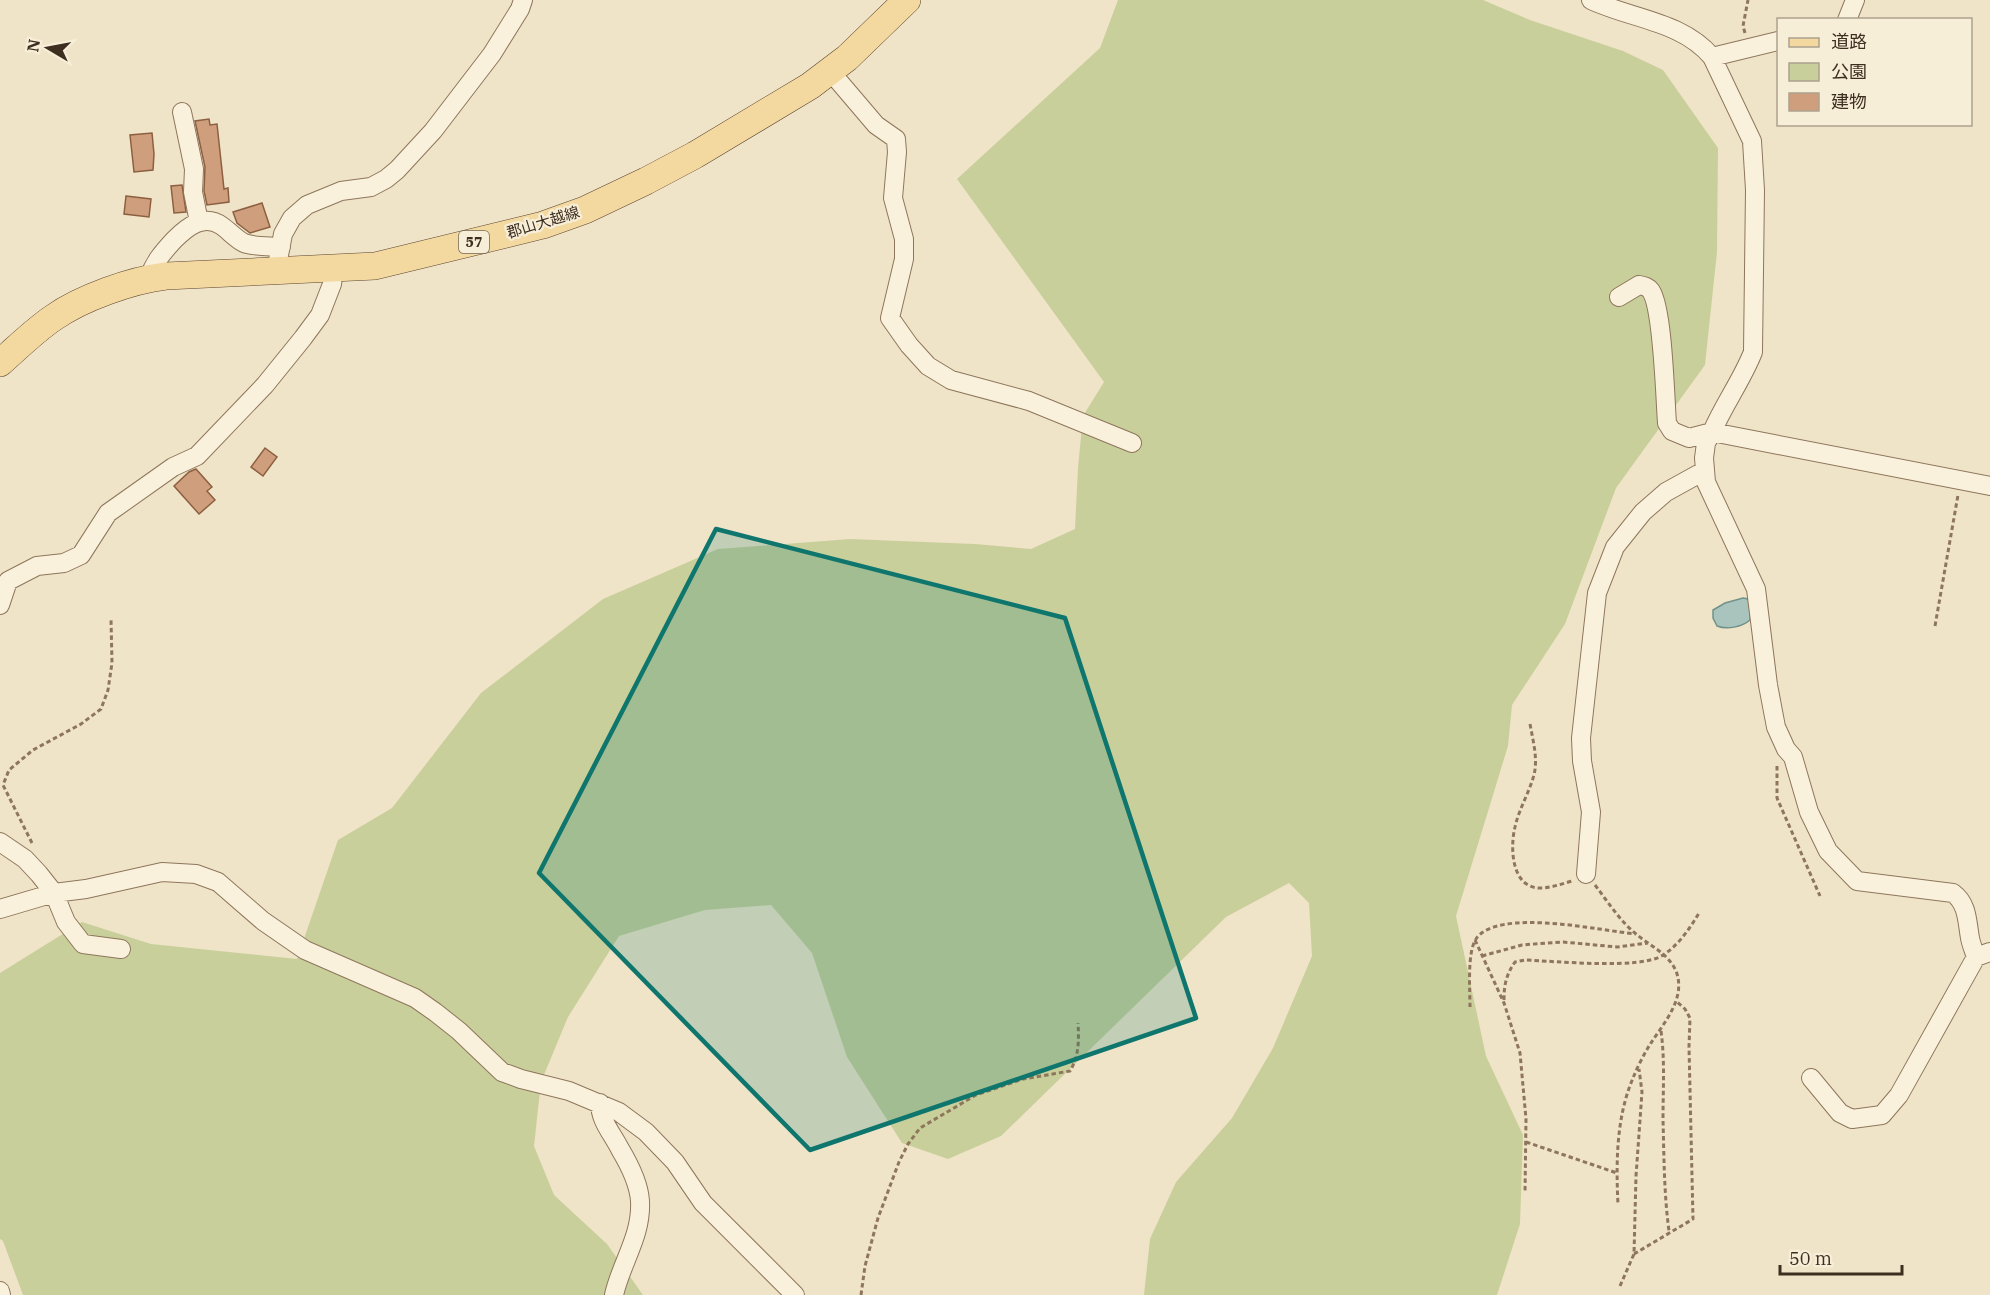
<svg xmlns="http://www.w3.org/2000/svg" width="1990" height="1295" font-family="'IBM Plex Serif','Noto Sans JP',serif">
	<rect width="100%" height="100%" fill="#f0e4c8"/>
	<path fill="#c9cf9b" d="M1118 0H1483L1530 20 1623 51 1663 70 1718 148 1717 252 1705 365 1616 488 1565 624 1512 705 1508 746 1456 916 1486 1056 1523 1135 1520 1224 1497 1295H1144L1150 1239 1176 1182 1232 1118 1273 1048 1312 956 1309 903 1289 883 1226 917 1001 1136 948 1159 902 1143 847 1057 812 953 771 905 705 910 619 936 568 1017 541 1082 534 1146 554 1195 607 1244 643 1295H23L3 1241 0 1239V973L82 922 151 944 297 959 338 840 392 808 481 693 603 599 718 549 850 539 975 544 1031 549 1075 529 1078 468 1083 416 1104 382 957 179 1100 48Z"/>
	<path fill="#a9c4bc" stroke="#6f938a" stroke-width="1.5" d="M1743 598 1748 599 1751 606 1750 620C1742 627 1727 630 1717 626L1713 618V610L1725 603Z"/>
	<path fill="#cf9f7d" stroke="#8d5f41" stroke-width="1.5" d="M209 119 210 125 217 124 224 189 228 188 229 202 207 205 204 191 205 167 195 121Z
		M152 133 154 154 153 170 134 172 130 135Z
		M182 185 186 212 174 213 171 186Z
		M126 196 151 199 149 217 124 214Z
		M262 203 270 227 250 233 237 223 233 212Z
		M265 448 277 457 263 476 251 467Z
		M196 469 212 487 207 491 215 500 199 514 174 486 189 472Z"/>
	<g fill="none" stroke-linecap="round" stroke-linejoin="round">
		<defs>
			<path id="street" d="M1591 0C1631 19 1682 21 1712 57L1778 41
				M1847 20 1855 0
				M1712 57 1752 141 1755 190 1753 352C1742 380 1724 404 1712 432L1990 486
				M830 71 876 125 896 139 897 152 893 198 904 239V259L890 318 909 345 928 366 951 380 1029 401 1132 443
				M182 112 194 169 193 192 199 222
				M276 271 283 234 292 218 307 205 341 191 371 187 386 179 397 170 433 131 492 54 520 9 523 0
				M149 278C154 262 163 252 174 240 187 227 204 213 222 226 229 231 236 239 244 243 255 247 269 246 281 247
				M1619 297 1639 285C1645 286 1648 287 1651 291 1663 309 1665 397 1667 423L1672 431 1689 438 1712 432
				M1712 432 1706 443 1704 458 1706 482 1756 589 1768 685 1776 727 1786 749 1793 757 1809 812 1828 851 1857 881 1953 893C1968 904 1967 922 1970 938 1971 944 1974 951 1976 957
				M0 605 8 581 37 566 64 563 81 555 108 513 173 467 197 456 265 385 303 338 320 315 332 284 334 269
				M0 842 25 859 39 874 54 893 66 922 83 944 121 949
				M1586 874 1591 812 1582 761 1581 738 1597 593 1615 547 1643 512 1666 492 1704 471
				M0 909 54 893 86 889 162 872 196 874 218 882 263 921 305 950 415 998 435 1012 459 1031 502 1072 521 1079 569 1091 619 1112 646 1132 675 1162 703 1203 795 1295
				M1811 1078 1840 1113 1852 1119 1882 1115 1899 1095 1976 957 1990 952
				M600 1103C600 1121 612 1133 620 1149 629 1164 639 1184 640 1201 642 1236 621 1263 614 1295
				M0 1291 1 1295"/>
			<path id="primary" d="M0 363C17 348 34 331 53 318 81 298 132 280 166 276L375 266 543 225 585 210 646 181 695 155 810 86 847 58 907 0"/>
		</defs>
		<use href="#street" stroke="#8d765c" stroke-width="20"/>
		<use href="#primary" stroke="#5b4430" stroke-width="28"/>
		<path stroke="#8d765c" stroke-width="3" stroke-dasharray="4.5 3" stroke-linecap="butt" d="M1745 33 1743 26 1748 0
			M1935 626 1958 495
			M1530 724C1533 741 1538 758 1534 775 1529 793 1519 809 1515 827 1510 847 1511 888 1540 888 1551 888 1561 884 1572 881
			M1777 766V798L1820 896
			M32 843 3 785 9 770 33 750 81 724 101 709 108 690 112 663 111 619
			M1595 885C1608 902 1620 921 1636 934 1650 946 1668 953 1676 971 1687 999 1662 1025 1649 1046 1643 1056 1637 1068 1633 1078 1616 1118 1616 1163 1618 1205
			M1475 940 1504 1003 1520 1053 1526 1119 1525 1193
			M1482 956 1522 945 1547 943 1563 942 1617 947 1648 943
			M1504 1000C1504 985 1506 975 1515 962L1525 960C1554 961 1642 970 1663 955 1679 945 1690 928 1699 913
			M1470 1007C1470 991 1467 952 1476 939 1497 907 1602 931 1636 934
			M1661 1031C1665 1060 1663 1089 1663 1119 1664 1157 1664 1194 1669 1231
			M1526 1142 1617 1173
			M1634 1254 1693 1219 1689 1047 1690 1018 1685 1009 1676 1001
			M1620 1286 1634 1254 1636 1176 1642 1092 1639 1069
			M861 1295 865 1266 878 1218 899 1162 908 1144 920 1128 976 1095 1023 1079 1070 1071C1079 1056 1079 1041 1078 1023"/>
		<use href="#street" stroke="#faf1dc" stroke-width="18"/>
		<use href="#primary" stroke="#f3d9a0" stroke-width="27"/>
	</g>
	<path fill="#0f766e" fill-opacity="0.2" stroke="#0f766e" stroke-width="4.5" stroke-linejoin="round" d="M716 529 1065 618 1196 1018 810 1150 539 873Z"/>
	<g text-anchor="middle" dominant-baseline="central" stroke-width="4.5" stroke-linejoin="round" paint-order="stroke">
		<rect fill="#f7eed8" stroke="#756857" stroke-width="1.5" x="459" y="231" width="30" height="22" rx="4.5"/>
		<g font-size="14" font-weight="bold" fill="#3d2e20">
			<text x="474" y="242">57</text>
		</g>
		<g font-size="15" fill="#3d2e20" stroke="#f7eed8">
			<text transform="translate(543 222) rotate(-17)">郡山大越線</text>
		</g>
	</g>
	<rect x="1777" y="18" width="195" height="108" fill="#f7eed8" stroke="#ada18e" stroke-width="1.5"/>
	<rect x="1789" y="38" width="30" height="9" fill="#f3d9a0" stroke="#ada18e" stroke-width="1.5"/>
	<text x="1831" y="48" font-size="18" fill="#3d2e20">道路</text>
	<rect x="1789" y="63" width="30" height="18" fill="#c9cf9b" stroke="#ada18e" stroke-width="1.5"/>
	<text x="1831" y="78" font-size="18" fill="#3d2e20">公園</text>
	<rect x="1789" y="93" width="30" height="18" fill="#cf9f7d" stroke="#ada18e" stroke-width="1.5"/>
	<text x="1831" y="108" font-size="18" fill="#3d2e20">建物</text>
	<g transform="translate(48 48) rotate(280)" stroke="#f7eed8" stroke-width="4.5" paint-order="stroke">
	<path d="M0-4.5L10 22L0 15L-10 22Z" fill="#3d2e20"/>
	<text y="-9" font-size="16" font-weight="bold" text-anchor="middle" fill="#3d2e20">N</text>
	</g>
	<path d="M1780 1265v9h122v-9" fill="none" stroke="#3d2e20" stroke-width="3"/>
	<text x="1789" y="1265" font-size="18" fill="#3d2e20" stroke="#f7eed8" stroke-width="4.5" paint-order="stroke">50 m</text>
</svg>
